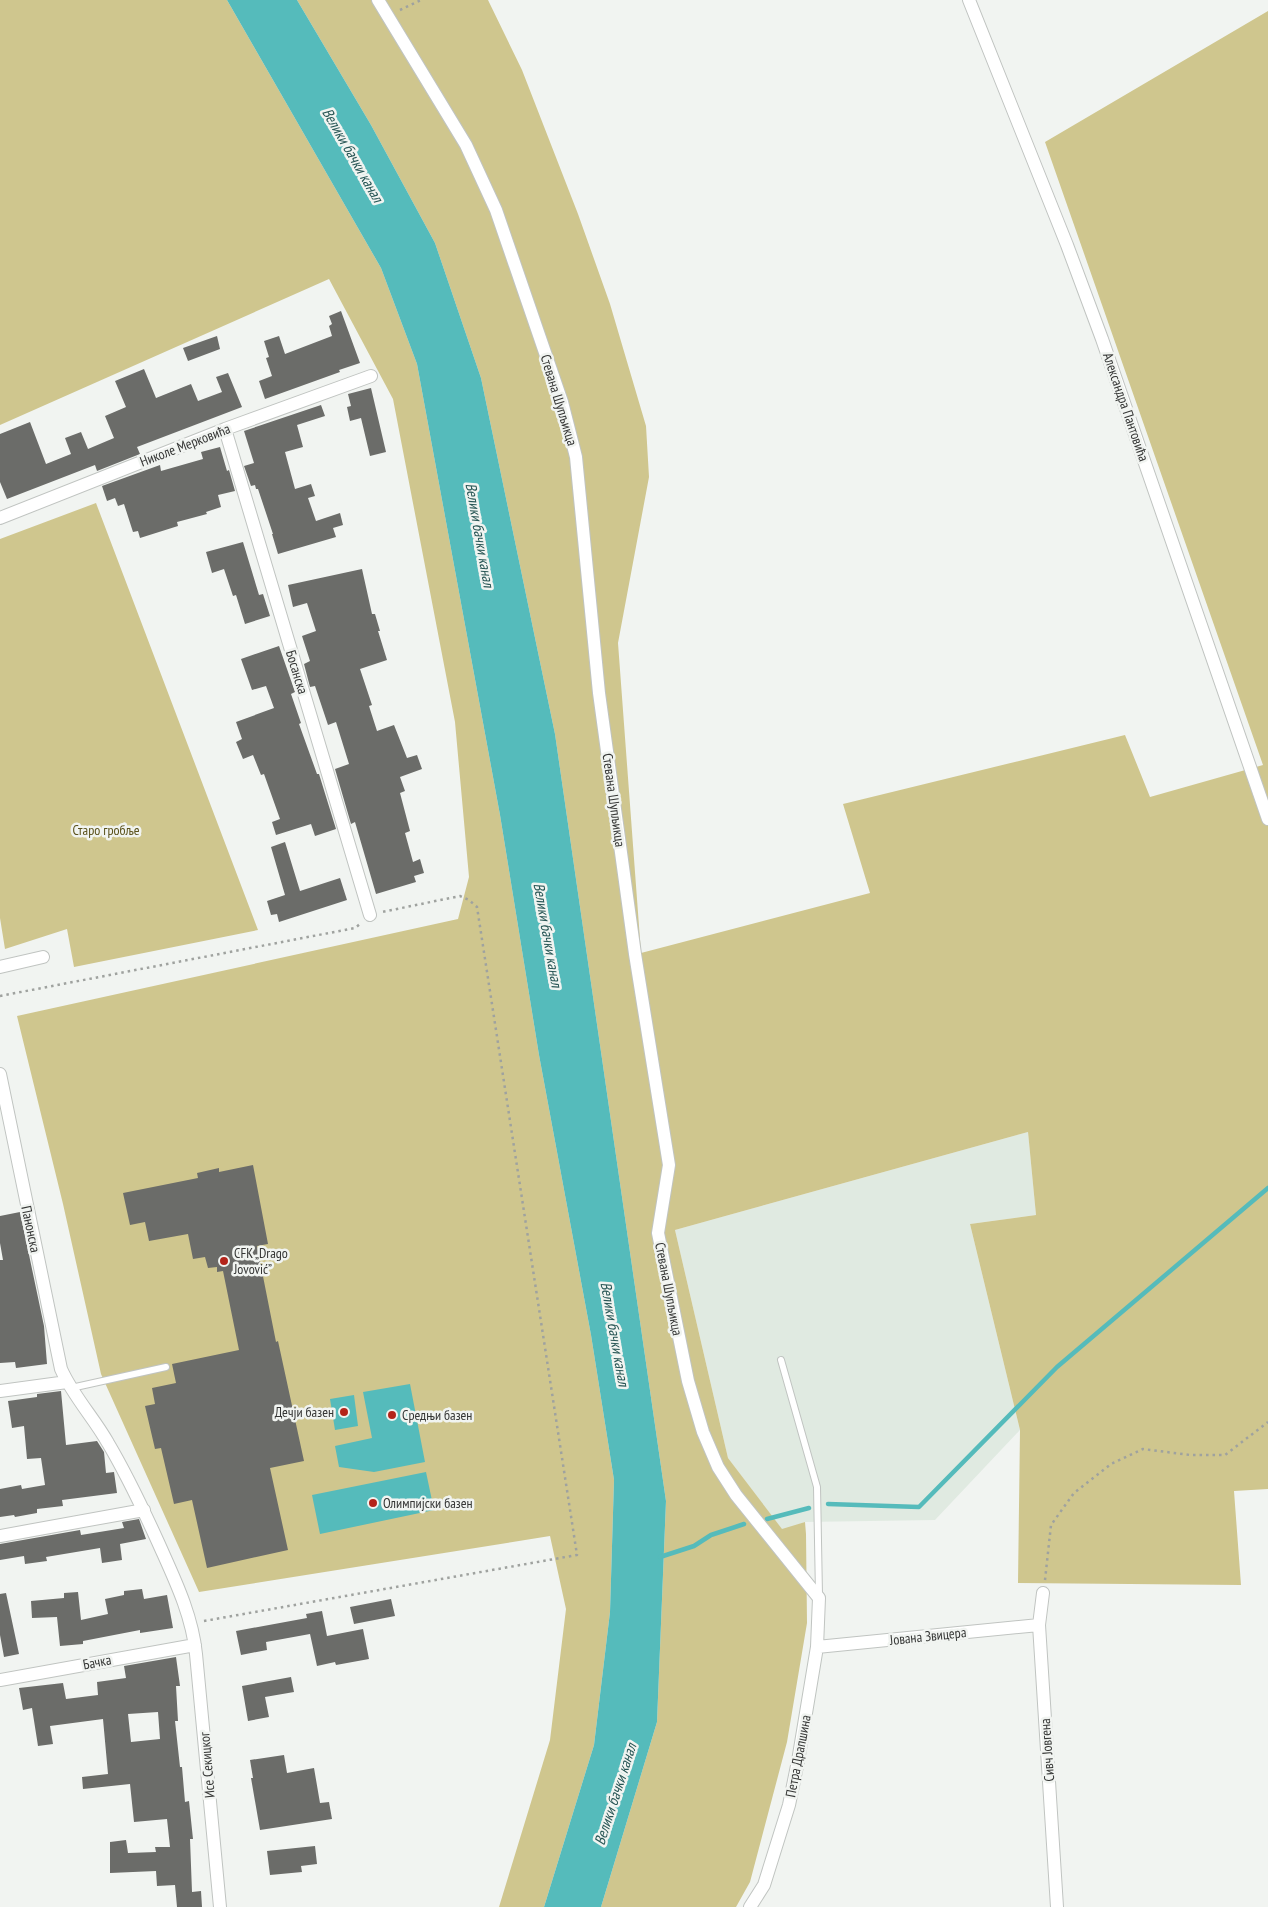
<svg xmlns="http://www.w3.org/2000/svg" width="1268" height="1907" font-family="'PT Sans Narrow',sans-serif">
	<rect width="100%" height="100%" fill="#f1f4f1"/>
	<path fill="#e0eae1" d="M1028 1132 1036 1215 970 1224 1020 1430 935 1520 805 1522 782 1530 728 1458 675 1230Z"/>
	<path fill="#cfc68e" d="M0 0H227L381 268 417 364 500 815 539 1055 591 1335 614 1480 610 1612 594 1745 544 1907H499L550 1740 566 1609 550 1536 199 1592 101 1374 63 1204 17 1016 458 919 469 877 455 722 393 399 329 279 0 425Z
		M297 0H488L522 70 578 214 610 304 646 426 649 477 618 643 641 953 870 893 843 804 1125 735 1150 797 1263 765 1045 142 1268 11V1489L1234 1491 1241 1585 1018 1583 1020 1430 970 1224 1036 1215 1028 1132 675 1230 728 1458 782 1529 805 1522 806 1534 807 1623 787 1742 750 1882 736 1907H601L657 1722 666 1501 555 734 481 378 435 243 371 125Z
		M96 503 258 930 74 967 67 929 5 949 0 918V539Z"/>
	<path fill="#5bb" d="M227 0H297L371 125 435 243 481 378 555 734 666 1501 657 1722 601 1907H544L594 1745 610 1612 614 1480 591 1335 539 1055 500 815 417 364 381 268Z
		M410 1384 425 1462 374 1472 339 1467 335 1446 372 1438 363 1392Z
		M354 1395 358 1426 335 1430 330 1399Z
		M426 1472 434 1510 320 1534 312 1495Z"/>
	<g fill="none" stroke-linecap="round" stroke-linejoin="round">
		<path stroke="#5bb" stroke-width="4.5" d="M828 1504 919 1507 1057 1367 1268 1188
			M767 1519 809 1508
			M660 1557 694 1546 711 1535 744 1524"/>
	</g>
	<path fill="#6b6c69" fill-rule="evenodd" d="M341 311 360 363 339 370 340 372 265 399 259 381 272 376 266 358 269 357 264 341 279 336 285 354 332 336 329 326 332 324 329 316Z
		M217 336 220 349 188 361 183 348Z
		M144 369 156 398 191 384 198 401 222 392 216 377 228 373 242 407 137 447 140 454 97 471 95 465 7 499 0 482V434L30 422 46 464 71 454 65 438 81 432 88 449 114 438 105 416 126 407 115 381Z
		M371 388 386 452 370 456 361 418 350 421 347 407 351 406 348 394Z
		M321 405 325 416 297 425 303 447 285 452 295 489 311 484 315 496 308 498 316 521 340 513 343 525 333 528 336 537 278 554 272 534H273L258 489H256L255 485 251 486 244 466 254 463 244 431Z
		M220 447 227 471 229 470 235 491 218 495 221 507 206 512 207 514 177 522 178 526 140 538 138 531 133 532 124 504 118 506 115 498 107 501 102 486 160 465 161 471 203 459 201 452Z
		M243 542 259 595 263 594 270 616 245 624 236 595 233 596 224 569 212 573 206 552Z
		M362 569 372 614H375L380 631H378L387 660 360 669 372 705 369 706 377 731 394 725 407 758 417 755 422 769 400 777 405 791 400 793 410 831 405 833 413 862 420 859 424 873 414 876 416 882 376 894 355 822 351 824 335 769 349 764 336 722 328 725 315 686 310 687 304 664 310 661 302 636 316 631 307 603 293 607 288 585Z
		M279 646 295 692 291 694 301 723 299 724 317 774H319L336 829 315 836 311 824 276 835 272 822 280 819 264 774 261 775 253 755 243 759 236 742 242 739 236 722 274 708 266 686 252 690 241 659Z
		M285 842 300 891 340 878 347 900 279 922 277 914 271 915 267 901 285 895 271 847Z
		M253 1165 268 1244 257 1246 276 1342 278 1341 304 1461 270 1468 288 1550 207 1568 192 1500 174 1504 161 1448 155 1449 145 1406 155 1404 152 1388 176 1383 172 1364 239 1350 223 1271 217 1272V1267L208 1268 205 1257 193 1259 188 1234 149 1241 145 1222 130 1225 123 1193 198 1178 197 1173 219 1168V1172Z
		M20 1212 44 1326 47 1364 16 1368 15 1362 0 1363V1260H3L0 1243V1216Z
		M61 1391 66 1445 97 1441 104 1452 106 1473 114 1472 117 1493 62 1500 63 1506 37 1509V1513L15 1517 14 1515 0 1517V1489L21 1485 22 1489 45 1485 41 1458 27 1459 24 1426 12 1428 8 1401 37 1397V1394Z
		M139 1519 146 1539 120 1544 122 1560 102 1563 100 1548 46 1557 47 1561 25 1564 24 1556 0 1560V1544L80 1530 81 1535 124 1528 122 1522Z
		M142 1589 144 1599 167 1595 173 1628 140 1633V1630L83 1641V1644L60 1646 57 1617 32 1618 31 1601 64 1598V1593L78 1592 81 1620 108 1614 105 1599 124 1595V1591Z
		M6 1593 19 1654 4 1657 0 1635V1594Z
		M391 1599 395 1616 354 1624 350 1607Z
		M322 1611 327 1636 363 1629 369 1659 336 1665 335 1662 317 1666 310 1634 266 1642 267 1650 241 1655 236 1631 307 1618 306 1614Z
		M176 1657 180 1686H176L178 1721H175L180 1767H182L185 1802 189 1801 193 1839H190L192 1892 201 1891 202 1907H177L175 1885 157 1886 156 1871 110 1873V1842L126 1840 128 1853 156 1852 155 1847H170L167 1819 134 1822 130 1784 83 1789 82 1777 108 1774 103 1719 50 1726 53 1744 38 1746 32 1708 23 1710 19 1688 63 1683 66 1699 98 1695 97 1682 126 1678 124 1666ZM158 1712 160 1739 131 1742 128 1714Z
		M291 1677 294 1692 265 1697 269 1717 248 1721 242 1686Z
		M284 1755 287 1773 314 1768 320 1803 329 1802 332 1819 260 1830 251 1778H253L250 1760Z
		M315 1846 317 1864 301 1866 302 1872 270 1875 267 1851Z"/>
	<g fill="none" stroke-linecap="round" stroke-linejoin="round">
		<defs>
			<path id="service" d="M781 1360 817 1487 819 1595
				M71 1388 166 1367"/>
			<path id="minor" d="M378 0 466 145 496 210 562 402 576 457 599 693 635 954 669 1165 658 1233 688 1381 703 1432 718 1467 736 1495 819 1598 817 1647 798 1761 789 1805 764 1885 750 1907
				M969 0 1067 245 1102 339 1268 819
				M225 429 370 915
				M0 518 225 429 371 376
				M0 967 43 957
				M0 1074 61 1369C73 1396 94 1418 108 1443 127 1475 143 1509 158 1542 174 1578 192 1614 196 1654L220 1907
				M0 1391 67 1382
				M0 1536 144 1510
				M1043 1593 1039 1625 1057 1907
				M817 1647 1039 1625
				M0 1680 195 1645"/>
		</defs>
		<use href="#service" stroke="#c0c4c1" stroke-width="8"/>
		<use href="#minor" stroke="#c0c4c1" stroke-width="14"/>
		<path stroke="#9fa29f" stroke-width="2.5" stroke-dasharray="2.5 4" stroke-linecap="butt" d="M400 10 421 0
			M0 996 355 928 360 924
			M1045 1580 1051 1525 1074 1493 1111 1464 1143 1449 1190 1455H1225L1268 1422
			M204 1621 577 1555 477 907 469 900 460 896 382 912"/>
		<use href="#service" stroke="#fff" stroke-width="6"/>
		<use href="#minor" stroke="#fff" stroke-width="12"/>
	</g>
	<g fill="#b3241a" stroke="#f1f4f1" stroke-width="2">
		<circle cx="224" cy="1261" r="5"/>
		<circle cx="344" cy="1412" r="5"/>
		<circle cx="392" cy="1415" r="5"/>
		<circle cx="373" cy="1503" r="5"/>
	</g>
	<g text-anchor="middle" dominant-baseline="central" stroke-width="5" stroke-linejoin="round" paint-order="stroke">
		<g font-size="14" fill="#353635" stroke="#f1f4f1">
			<text transform="translate(559 400) rotate(73)">Стевана Шупљикца</text>
			<text transform="translate(1126 407) rotate(71)">Александра Пантовића</text>
			<text transform="translate(185 445) rotate(-21)">Николе Мерковића</text>
			<text transform="translate(297 672) rotate(73)">Босанска</text>
			<text transform="translate(614 800) rotate(82)">Стевана Шупљикца</text>
			<text transform="translate(31 1229) rotate(78)">Панонска</text>
			<text transform="translate(669 1289) rotate(79)">Стевана Шупљикца</text>
			<text transform="translate(928 1636) rotate(-6)">Јована Звицера</text>
			<text transform="translate(97 1662) rotate(-11)">Бачка</text>
			<text transform="translate(1047 1750) rotate(-94)">Сивч Јовгена</text>
			<text transform="translate(798 1756) rotate(-79)">Петра Драпшина</text>
			<text transform="translate(207 1765) rotate(-95)">Исе Секицког</text>
		</g>
		<g font-size="14" fill="#5b521c" stroke="#f1f4f1">
			<text x="106" y="830">Старо гробље</text>
		</g>
		<g font-size="14" fill="#353635" stroke="#f1f4f1" text-anchor="start">
			<text x="234" y="1253">CFK „Drago<tspan x="234" dy="16">Jovović”</tspan></text>
			<text x="334" y="1412" text-anchor="end">Дечји базен</text>
			<text x="402" y="1415">Средњи базен</text>
			<text x="383" y="1503">Олимпијски базен</text>
		</g>
		<g font-size="15" font-style="italic" fill="#285655" stroke="#f1f4f1">
			<text transform="translate(353 155) rotate(60)">Велики бачки канал</text>
			<text transform="translate(480 535) rotate(80)">Велики бачки канал</text>
			<text transform="translate(548 935) rotate(80)">Велики бачки канал</text>
			<text transform="translate(615 1334) rotate(80)">Велики бачки канал</text>
			<text transform="translate(615 1794) rotate(-72)">Велики бачки канал</text>
		</g>
	</g>
</svg>
